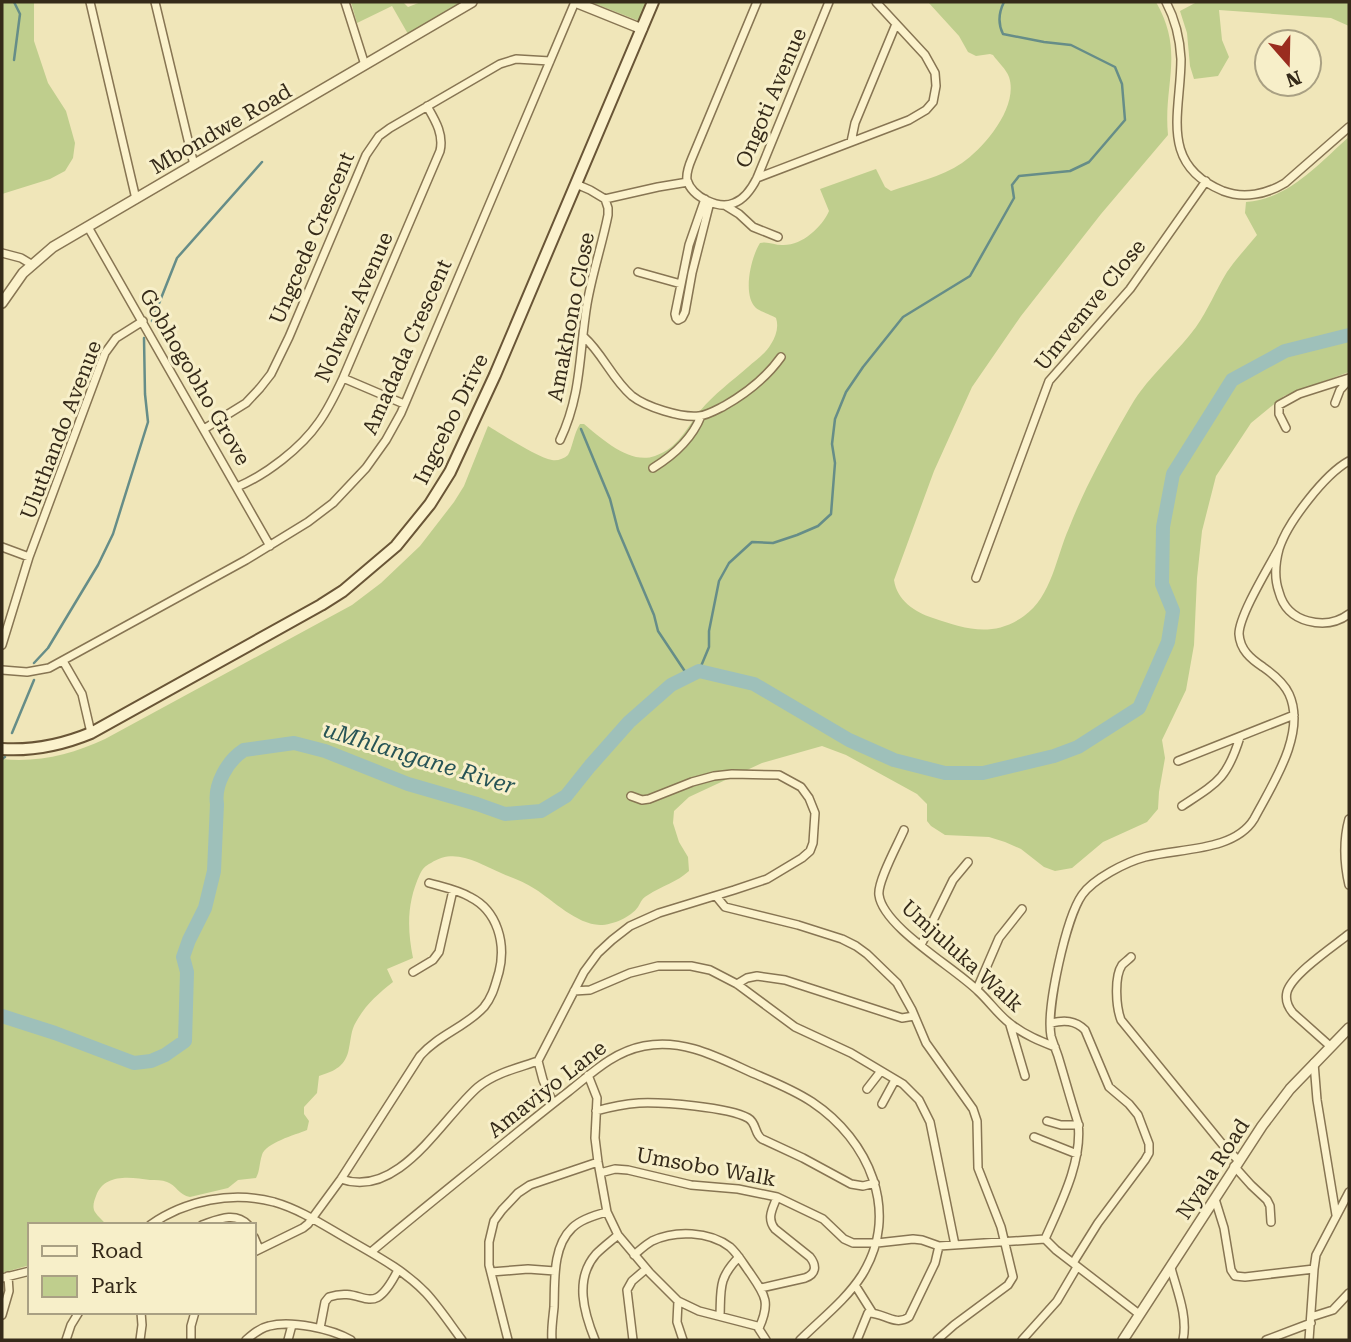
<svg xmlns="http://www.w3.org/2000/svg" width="1351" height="1342" font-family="'Roboto Serif',serif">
	<rect width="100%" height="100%" fill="#f0e6b9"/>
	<path fill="#bfce8d" d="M2 2H34V41L48 83 66 111 75 143 73 158 65 171 50 179 2 194Z
		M351 2H403L408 7 421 2H463L408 34 392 6 357 23Z
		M591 2H647L639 21Z
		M928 2H1156C1185 52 1163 85 1168 135L1101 214 1021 316 972 387 934 471 894 580C897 600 914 612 933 618 965 629 993 638 1024 616 1052 596 1056 557 1069 528 1083 492 1102 457 1121 423 1127 413 1133 401 1140 392 1157 369 1179 350 1196 327 1208 310 1216 290 1227 272 1236 259 1247 247 1257 235L1245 213 1246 202C1289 199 1318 164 1349 137V372L1284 396 1251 423 1216 476 1202 531 1197 578 1194 645 1186 690 1162 740 1165 758 1159 792 1158 809 1147 822 1103 842 1072 868 1055 871 1044 867 1021 849 1005 842 989 837 945 835 931 826 927 821V804L917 794 846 755 822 746 762 763 689 797 674 811 673 823 679 842 688 857 689 871C677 882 662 886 648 895 642 898 641 902 638 907 631 917 613 925 600 925 576 924 554 901 535 889 525 882 512 878 501 873 478 863 455 847 431 863 425 866 423 868 420 874 407 902 407 928 413 958L387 969 393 982C378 994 366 1004 356 1022 351 1030 351 1039 349 1048 346 1066 335 1071 319 1076L317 1093 304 1107V1114L309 1121 307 1130C295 1135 265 1143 262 1155 259 1164 260 1171 256 1178L238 1180 228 1188 190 1197C179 1195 176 1185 167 1182 162 1180 156 1180 150 1180 131 1177 104 1173 96 1196 94 1201 92 1207 95 1212 98 1217 103 1220 106 1225H30V1265L2 1273V759C38 763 73 754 105 739L352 605 381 583 420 546 454 502 464 486 488 426C503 435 537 457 552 460 557 461 564 459 568 455 572 449 574 433 580 424H584C602 439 630 465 655 456 678 448 686 429 700 411 714 394 732 381 748 367 756 360 766 353 771 344 776 336 779 327 776 318 772 315 759 311 756 308 742 295 751 257 760 243 768 241 774 245 782 245 802 246 822 227 829 211L820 189 876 169 885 187 891 191C914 183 941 177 962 163 984 148 1019 107 1009 77 1006 69 998 62 993 55L990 54 976 56 968 52 959 36Z
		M1197 2H1349V26L1331 18 1219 10 1222 40 1229 57 1218 76 1194 79 1190 66 1187 33 1180 11Z"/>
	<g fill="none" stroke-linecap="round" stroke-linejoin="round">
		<path stroke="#668d88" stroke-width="2.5" d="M14 2 20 14 14 60
			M152 321 177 258 262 162
			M581 429 610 499 618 530 654 615 658 631 688 676
			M34 663 48 648 98 565 113 534 148 422 145 394 144 338
			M699 671 709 647V631L719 581 729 563 752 542 773 543 797 535 818 526 831 514 835 463 832 444 835 419 846 392 863 367 903 317 970 276 1014 198 1012 185 1019 176 1070 171 1089 162 1125 120 1122 84 1115 67 1071 45 1044 42 1003 34C998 24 999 12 1004 2
			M12 733 34 680
			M2 759 5 757"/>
		<path stroke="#9ec0ba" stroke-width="14" d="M2 1016 55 1033 134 1063 151 1061 165 1055 185 1041 187 972 183 957 189 940 205 908 214 871 217 804C214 785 227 761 244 750L294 743 325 751 408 784 477 804 505 814 541 811 566 796 590 766 629 722 671 685 699 671 754 684 849 740 894 760 945 773H983L1054 756 1078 747 1139 708 1168 642 1173 611 1162 584 1163 527 1173 474 1232 380 1285 351 1349 335"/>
		<defs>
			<path id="minor" d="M90 2 136 199
				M155 2 194 165
				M345 2 365 65
				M757 2 692 158C689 165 686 173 687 180 692 197 719 210 734 203 745 199 752 188 757 178L829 2
				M1166 2C1175 19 1180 39 1181 59 1181 112 1158 164 1223 191 1244 199 1267 194 1285 183L1349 127
				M851 142 855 123 896 24
				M757 178 909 120 926 110 933 102 936 86 935 73 925 55 876 2
				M576 184 590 190 605 199
				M705 199 689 245 675 314 676 318 678 320 682 318 685 312 692 273 710 202
				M726 206 739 214 753 227 778 237
				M88 227 270 546
				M2 253 21 258 31 264
				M638 272 681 284
				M584 337C603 354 612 379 632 396 646 407 681 418 699 416 708 415 716 410 724 406 747 393 766 378 781 357
				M343 378 404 404
				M1335 403 1340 390 1349 380
				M1286 428 1279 414V405L1299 394 1349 378
				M204 429 246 403 260 388 271 374 289 337 366 155 379 136 390 128 500 64 516 59 550 61
				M560 440C582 394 579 352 587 304 592 274 602 245 608 215V208L605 199 658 187 688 182
				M1349 461C1325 474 1287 523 1279 549 1275 564 1274 578 1279 592 1283 607 1293 617 1308 621 1323 625 1337 623 1349 614
				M653 468C674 455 692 439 701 416
				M237 487C266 475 301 448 319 422 329 408 336 393 343 378L440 151C444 134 435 120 427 106
				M2 547 29 557
				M976 578 1049 381 1130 289 1206 181
				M2 645 29 557 105 353 116 338 143 321
				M63 661 82 694 91 733
				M2 670 27 672 49 668 246 560 308 522 333 503 366 468 386 440 401 413 575 2
				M1178 761 1294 715
				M1182 806C1217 783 1227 779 1240 737
				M1349 819C1343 841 1344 863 1349 885
				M904 830C898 844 877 882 879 895 883 927 955 968 978 991 990 1002 999 1016 1012 1025 1025 1035 1040 1041 1055 1047
				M716 896 725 907 798 925 842 939 856 946 867 954 897 983 912 1010 926 1043 973 1109 977 1121 978 1168 1001 1227 1013 1277 1008 1285 954 1325 937 1340
				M921 945 953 880 968 862
				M1131 957C1128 960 1125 962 1122 965 1114 977 1116 1007 1121 1020L1223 1145 1238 1160
				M413 972 433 960 439 952 453 890
				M737 984 747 978 757 976 785 980 902 1018 914 1016
				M977 989 999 938 1022 909
				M574 991 590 990 630 973 658 966H691L710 970 737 984 795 1027 851 1053 903 1084 919 1100 930 1122 955 1245
				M1051 1023C1064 1020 1075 1020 1085 1030L1109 1087 1129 1104 1138 1115 1149 1144V1153L1145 1160 1098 1223 1073 1263
				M1010 1025 1025 1076
				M1330 1046 1293 1013C1288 1007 1285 1000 1287 992 1292 974 1334 946 1349 934
				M1314 1063 1317 1100 1336 1215
				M588 1075 597 1098 595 1138 598 1162 607 1212 618 1235 650 1273 678 1301 699 1311 757 1326 766 1340
				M867 1089 881 1071
				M553 1103 543 1080 538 1061 584 972 598 953 612 940 630 926 659 913 734 890 767 879 802 858 810 851 813 843 815 813 809 798 801 787 779 775 732 774 714 776 692 782 649 799 642 800 631 796
				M882 1104 895 1080
				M596 1111C610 1107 625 1104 639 1103 663 1102 728 1107 748 1118 757 1123 754 1134 762 1139L803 1158 851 1184 863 1186 875 1183
				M1047 1121 1061 1125H1079
				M1034 1137 1077 1154
				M1234 1166 1251 1185 1267 1200 1270 1206 1271 1222
				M600 1173 615 1169 628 1170 691 1185 738 1189 777 1197 823 1219 844 1239 853 1243H877L913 1239 922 1240 939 1246 1045 1239
				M341 1179C399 1200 442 1118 478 1087 495 1073 518 1068 538 1061
				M1215 1199 1224 1228 1231 1270 1235 1276 1245 1277 1314 1269
				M150 1225C186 1200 232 1191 274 1202 302 1210 326 1227 351 1241 377 1256 405 1271 426 1293 439 1307 450 1324 462 1340
				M202 1225C217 1220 235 1211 248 1225
				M254 1237 259 1249
				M1045 1239C1060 1205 1083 1161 1078 1123 1071 1101 1065 1079 1058 1056 1056 1050 1053 1043 1051 1036 1046 1009 1066 918 1082 895 1093 879 1126 862 1145 857 1178 848 1234 852 1254 819 1272 785 1307 733 1289 694 1284 683 1273 674 1263 667 1251 659 1240 650 1239 634 1239 615 1270 565 1280 546
				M1045 1239 1056 1250 1139 1314
				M254 1252 303 1228 308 1224 341 1179 420 1056C438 1035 466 1027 484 1007 493 996 495 985 499 972 506 944 498 911 470 897 458 890 443 887 429 883
				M371 1252C420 1211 469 1172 519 1131 535 1118 551 1105 568 1092 592 1073 613 1052 644 1046 684 1038 719 1058 755 1074 774 1082 794 1090 812 1102 869 1140 901 1212 862 1275 846 1300 821 1319 800 1340
				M634 1255C640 1250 645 1245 652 1241 675 1230 709 1231 730 1247 738 1254 744 1265 750 1273 765 1295 771 1302 759 1328
				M1171 1268C1177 1291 1188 1316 1183 1340
				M491 1272 528 1269 555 1271
				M2 1278 30 1271
				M855 1285 872 1312
				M761 1288 805 1278C816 1274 817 1266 810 1257L775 1229C766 1218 773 1208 777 1197
				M678 1301 677 1322 683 1340
				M2 1315 9 1291 8 1276
				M720 1316C721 1289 718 1278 739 1257
				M1311 1317 1333 1310 1349 1293
				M320 1328 325 1302 329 1297C366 1285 371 1323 398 1270
				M66 1340 71 1325 79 1312
				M140 1340 142 1325 141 1312
				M191 1340V1326L195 1312
				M246 1340C253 1334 260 1328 269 1326 291 1320 332 1329 351 1340
				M288 1340 292 1325
				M508 1340 489 1265V1242L494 1221 502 1210 518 1193 530 1185 598 1162
				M552 1340C551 1329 553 1318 554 1307 555 1282 552 1247 572 1228 581 1219 595 1215 607 1212
				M595 1340C584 1313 574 1279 596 1254 603 1247 611 1241 618 1235
				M633 1340 627 1290 632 1281 646 1269
				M857 1340 868 1313C883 1312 895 1327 909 1317L935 1263 939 1246
				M1022 1340 1057 1301 1077 1267
				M1266 1340 1311 1323
				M1309 1340 1314 1269 1316 1255 1349 1192"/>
			<path id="tertiary" d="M575 2 642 29
				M2 303 23 273 53 247 472 2
				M1123 1340 1262 1126 1290 1089 1349 1028"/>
			<path id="secondary" d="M2 749C33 751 62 745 91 733L321 605 343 591 396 546 430 504 450 472 495 375 653 2"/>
		</defs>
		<use href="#minor" stroke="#877553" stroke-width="10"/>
		<use href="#tertiary" stroke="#877553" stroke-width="12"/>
		<use href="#secondary" stroke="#695536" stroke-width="14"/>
		<use href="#minor" stroke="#fbf2cc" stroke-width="7"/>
		<use href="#tertiary" stroke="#fbf2cc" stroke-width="9"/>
		<use href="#secondary" stroke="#fbf2cc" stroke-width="10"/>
	</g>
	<g text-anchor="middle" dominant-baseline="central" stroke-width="6" stroke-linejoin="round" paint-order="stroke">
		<g font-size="21" fill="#352a19" stroke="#f7efc9">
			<text transform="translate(771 98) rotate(-67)">Ongoti Avenue</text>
			<text transform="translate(221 129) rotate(-30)">Mbondwe Road</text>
			<text transform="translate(312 238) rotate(-67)">Ungcede Crescent</text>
			<text transform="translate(1090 305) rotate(-51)">Umvemve Close</text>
			<text transform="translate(354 307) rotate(-66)">Nolwazi Avenue</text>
			<text transform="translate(571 317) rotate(-79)">Amakhono Close</text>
			<text transform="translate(407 347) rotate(-66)">Amadada Crescent</text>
			<text transform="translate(195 377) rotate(60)">Gobhogobho Grove</text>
			<text transform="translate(451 419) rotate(-64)">Ingcebo Drive</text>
			<text transform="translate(61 430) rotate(-69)">Uluthando Avenue</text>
			<text transform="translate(962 956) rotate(42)">Umjuluka Walk</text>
			<text transform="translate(547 1089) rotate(-38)">Amaviyo Lane</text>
			<text transform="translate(706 1167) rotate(10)">Umsobo Walk</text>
			<text transform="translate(1213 1169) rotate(-57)">Nyala Road</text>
		</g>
		<g font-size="23" font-style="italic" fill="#275456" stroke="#f7efc9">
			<text transform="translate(419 758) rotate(17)">uMhlangane River</text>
		</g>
	</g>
	<rect width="1351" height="1342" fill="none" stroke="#352a19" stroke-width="7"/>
	<rect x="28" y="1223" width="228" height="91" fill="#f7efc9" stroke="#a9a083" stroke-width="2"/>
	<rect x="42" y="1246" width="35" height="10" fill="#fbf2cc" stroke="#a9a083" stroke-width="2"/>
	<text x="91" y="1258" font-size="21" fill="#352a19">Road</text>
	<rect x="42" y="1276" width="35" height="21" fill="#bfce8d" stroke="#a9a083" stroke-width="2"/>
	<text x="91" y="1293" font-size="21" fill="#352a19">Park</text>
	<g transform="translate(1288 63) rotate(160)"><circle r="33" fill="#f7efc9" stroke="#a9a083" stroke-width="2"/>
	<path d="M0-5L12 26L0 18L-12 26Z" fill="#9a2c1f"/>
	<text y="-10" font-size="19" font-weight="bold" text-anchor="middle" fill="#352a19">N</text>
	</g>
</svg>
